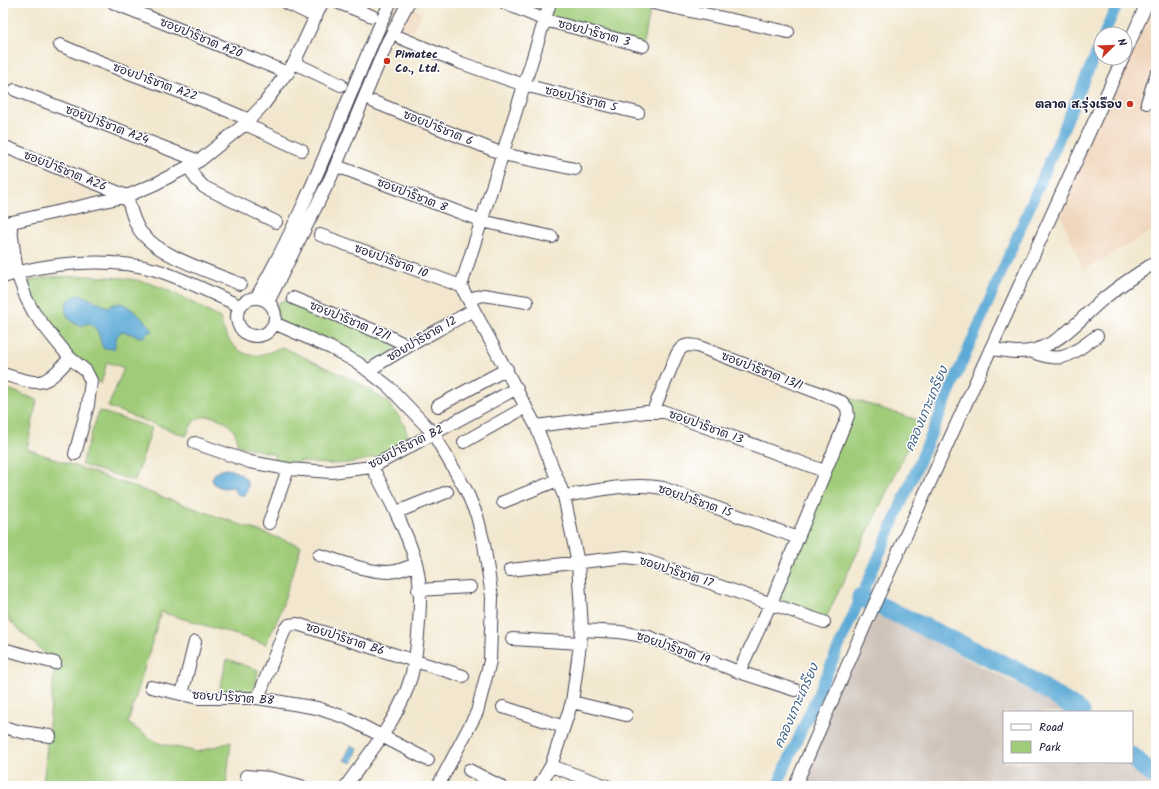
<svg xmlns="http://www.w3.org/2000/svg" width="1159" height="789" font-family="Kalam,'Playpen Sans Thai',sans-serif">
	<rect width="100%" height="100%" fill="#fff"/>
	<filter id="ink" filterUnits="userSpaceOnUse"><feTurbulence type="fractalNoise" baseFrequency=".025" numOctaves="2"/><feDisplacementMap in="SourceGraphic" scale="8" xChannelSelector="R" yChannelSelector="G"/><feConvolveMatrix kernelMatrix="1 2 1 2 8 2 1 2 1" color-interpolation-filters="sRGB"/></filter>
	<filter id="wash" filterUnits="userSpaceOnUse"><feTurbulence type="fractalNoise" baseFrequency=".012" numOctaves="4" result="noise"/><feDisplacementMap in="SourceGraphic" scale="16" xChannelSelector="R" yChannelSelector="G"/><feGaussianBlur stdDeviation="0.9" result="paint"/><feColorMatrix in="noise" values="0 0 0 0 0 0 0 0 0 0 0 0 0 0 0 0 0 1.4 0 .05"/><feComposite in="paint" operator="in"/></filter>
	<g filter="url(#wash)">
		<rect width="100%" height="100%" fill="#f2e7ce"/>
		<path fill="#f0d6bc" d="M1151 3H1156V228L1083 271 1057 205Z
			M407 5 422 13 411 35 394 29Z"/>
		<path fill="#cec2b9" d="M873 611 1051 702 1063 712H1004V762H1124L1154 786H795Z"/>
		<path fill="#a0cc79" stroke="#61775a" d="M505 3H652L643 46Z
			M86 276C107 277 128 277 148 283 173 290 197 306 220 318 223 333 234 353 251 355 261 357 274 350 282 347L355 381 388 402 404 424 409 440C373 463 341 468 299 461L297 467 274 463V454L237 445C237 441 237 436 235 433 228 421 213 413 199 418 192 421 189 430 186 436L108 407 124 368 107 362 101 384C75 358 32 317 29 280L48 277Z
			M281 301H290L401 346 371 369 276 321 278 315 275 306Z
			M3 387 37 400 27 449 301 546 279 616 266 644 161 612 128 723 158 743 197 752 231 742 226 786H43L55 663 10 621 3 605Z
			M846 397 921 421 824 622 771 603 841 435Z
			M99 411 152 428 135 481 81 465Z
			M227 659 258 670 254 695 218 696Z"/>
		<path fill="#5daad6" stroke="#406688" d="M79 295C90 297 98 304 108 307 112 305 117 302 123 304 131 307 149 324 153 331L147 333 144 337C134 337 132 332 121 332L117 336 114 349 103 348C98 338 101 329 88 323L81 326C64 321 58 300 79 295Z
			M226 469C240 471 255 481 244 496H239L234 491 235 487C226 488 219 490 212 481 213 472 218 471 226 469Z
			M351 745 358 748 352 763 344 760Z"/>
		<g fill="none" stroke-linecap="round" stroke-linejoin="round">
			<path stroke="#5daad6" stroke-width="11" d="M1104 34 1118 3
				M777 786 861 597 1101 42"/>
			<path stroke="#5daad6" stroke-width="19" d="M861 597 1013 669 1081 712
				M1132 756 1148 771 1156 776"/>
		</g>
	</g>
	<g filter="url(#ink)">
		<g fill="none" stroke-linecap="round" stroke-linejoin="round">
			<defs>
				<path id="minor" d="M114 3 288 73
					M287 3 316 17
					M339 3 372 16
					M505 3 545 20 643 46
					M653 3 788 32
					M401 38 461 63 524 85 638 113
					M60 45C122 73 188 92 249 120
					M1125 53 1147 3
					M294 63 341 85
					M15 90 199 161
					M374 102 503 154 575 169
					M1147 103 1156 75
					M245 124 302 150
					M3 146 127 196C130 207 133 221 140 231 158 256 211 272 240 284
					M189 167 196 179 204 187 276 222
					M342 168 482 221 552 237
					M10 222 17 273 26 298 34 313 52 336 70 358 86 371 91 381 88 405 75 454
					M3 224 127 196 155 184 199 161 245 124 264 104 294 63 322 3
					M320 235 461 286
					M3 245 8 275
					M3 277C48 262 110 257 156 270 185 279 213 294 240 306
					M256 298C310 204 345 101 390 3
					M293 298 388 336 406 345
					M237 317a19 19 0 1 1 38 0a19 19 0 1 1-38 0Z
					M468 299 484 295 527 302
					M268 302 331 177 387 43 408 3
					M274 323 331 348 358 363 389 387 433 433 466 490 477 516 484 544 492 597 490 661 477 712 438 786
					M992 349C1006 351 1020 354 1034 350 1061 343 1081 318 1101 301 1118 286 1137 274 1156 262
					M1030 351C1064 365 1070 355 1097 336
					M371 369C404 347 439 330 473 310
					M3 374C41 385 42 389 70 358
					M438 406 507 369
					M653 411 677 354C682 345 687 344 697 346L827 396 842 402 847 408 848 416 771 603 739 672
					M536 426 646 412H665L824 471
					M464 442 526 407
					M195 443 250 462 288 469 331 472 372 467 517 388
					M564 496C596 491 631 482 663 488L798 538
					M503 502 558 480
					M397 512 447 492
					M269 523 288 469
					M319 555C341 561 366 572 389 572 399 571 407 568 416 564
					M510 570 626 557 641 559 824 622
					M418 590 470 587
					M582 630 620 632 649 637 739 672 795 690
					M512 639 581 643
					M3 649 55 663
					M151 687 198 698H258L317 708 347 718 428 760
					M182 694 195 642
					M258 698 285 629 289 625 297 624 463 676
					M572 702 626 715
					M503 707 564 727
					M3 727 22 732 50 736
					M551 766 607 786
					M469 770 500 786
					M246 776 270 778 301 786
					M346 786C368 755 394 724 407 689 414 671 416 654 418 635 420 612 422 586 416 563 406 529 389 498 372 467
					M539 786 551 766 572 702 582 630 578 563 564 496 536 426 461 286 550 3
					M795 786 865 625 1123 58"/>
			</defs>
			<use href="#minor" stroke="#414051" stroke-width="14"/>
			<use href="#minor" stroke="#fff" stroke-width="12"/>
		</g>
	</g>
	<g fill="#c8321e" stroke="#fff" stroke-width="1.5">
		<circle cx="387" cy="61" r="4"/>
		<circle cx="1130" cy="104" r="4"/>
	</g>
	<g text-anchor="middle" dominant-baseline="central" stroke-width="3" stroke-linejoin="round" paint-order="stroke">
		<g font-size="12" fill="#22223b" stroke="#fff">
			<text transform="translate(594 33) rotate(15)">ซอยปาริชาต 3</text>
			<text transform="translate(201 38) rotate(22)">ซอยปาริชาต A20</text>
			<text transform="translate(155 82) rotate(20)">ซอยปาริชาต A22</text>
			<text transform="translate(581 99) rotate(14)">ซอยปาริชาต 5</text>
			<text transform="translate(107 125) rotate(21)">ซอยปาริชาต A24</text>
			<text transform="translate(438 128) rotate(22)">ซอยปาริชาต 6</text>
			<text transform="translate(65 171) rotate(22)">ซอยปาริชาต A26</text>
			<text transform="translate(412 195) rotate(21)">ซอยปาริชาต 8</text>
			<text transform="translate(391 261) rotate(20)">ซอยปาริชาต 10</text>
			<text transform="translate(350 321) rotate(22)">ซอยปาริชาต 12/1</text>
			<text transform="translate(422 339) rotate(-30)">ซอยปาริชาต 12</text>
			<text transform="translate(762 371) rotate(21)">ซอยปาริชาต 13/1</text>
			<text transform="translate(706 427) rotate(20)">ซอยปาริชาต 13</text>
			<text transform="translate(406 447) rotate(-27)">ซอยปาริชาต B2</text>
			<text transform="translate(695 501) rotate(19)">ซอยปาริชาต 15</text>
			<text transform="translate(676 572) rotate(18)">ซอยปาริชาต 17</text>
			<text transform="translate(345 639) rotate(18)">ซอยปาริชาต B6</text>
			<text transform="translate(673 648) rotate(19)">ซอยปาริชาต 19</text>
			<text transform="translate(233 698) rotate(4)">ซอยปาริชาต B8</text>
		</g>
		<g font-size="12" font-weight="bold" fill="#22223b" stroke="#fff" text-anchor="start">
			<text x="395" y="54">Pimatec<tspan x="395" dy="14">Co., Ltd.</tspan></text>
			<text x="1122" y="104" text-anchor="end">ตลาด ส.รุ่งเรือง</text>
		</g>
		<g font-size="13" font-style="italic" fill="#3d5f81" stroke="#fff">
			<text transform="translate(927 409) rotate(-67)">คลองเกาะเกรียง</text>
			<text transform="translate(797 706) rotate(-66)">คลองเกาะเกรียง</text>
		</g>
	</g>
	<rect width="1159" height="789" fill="none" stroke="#fff" stroke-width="16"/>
	<rect x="1003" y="711" width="130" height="52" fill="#ffffff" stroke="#a7a7b1"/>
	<rect x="1011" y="724" width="20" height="6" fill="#ffffff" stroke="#a7a7b1"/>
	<text x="1039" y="731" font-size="12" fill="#22223b">Road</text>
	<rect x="1011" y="741" width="20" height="12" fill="#a0cc79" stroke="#a7a7b1"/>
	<text x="1039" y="751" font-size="12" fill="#22223b">Park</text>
	<g transform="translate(1113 46) rotate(67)"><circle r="19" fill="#ffffff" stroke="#a7a7b1"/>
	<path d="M0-3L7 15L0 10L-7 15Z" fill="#c8321e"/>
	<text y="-6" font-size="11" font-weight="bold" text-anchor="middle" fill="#22223b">N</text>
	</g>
</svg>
